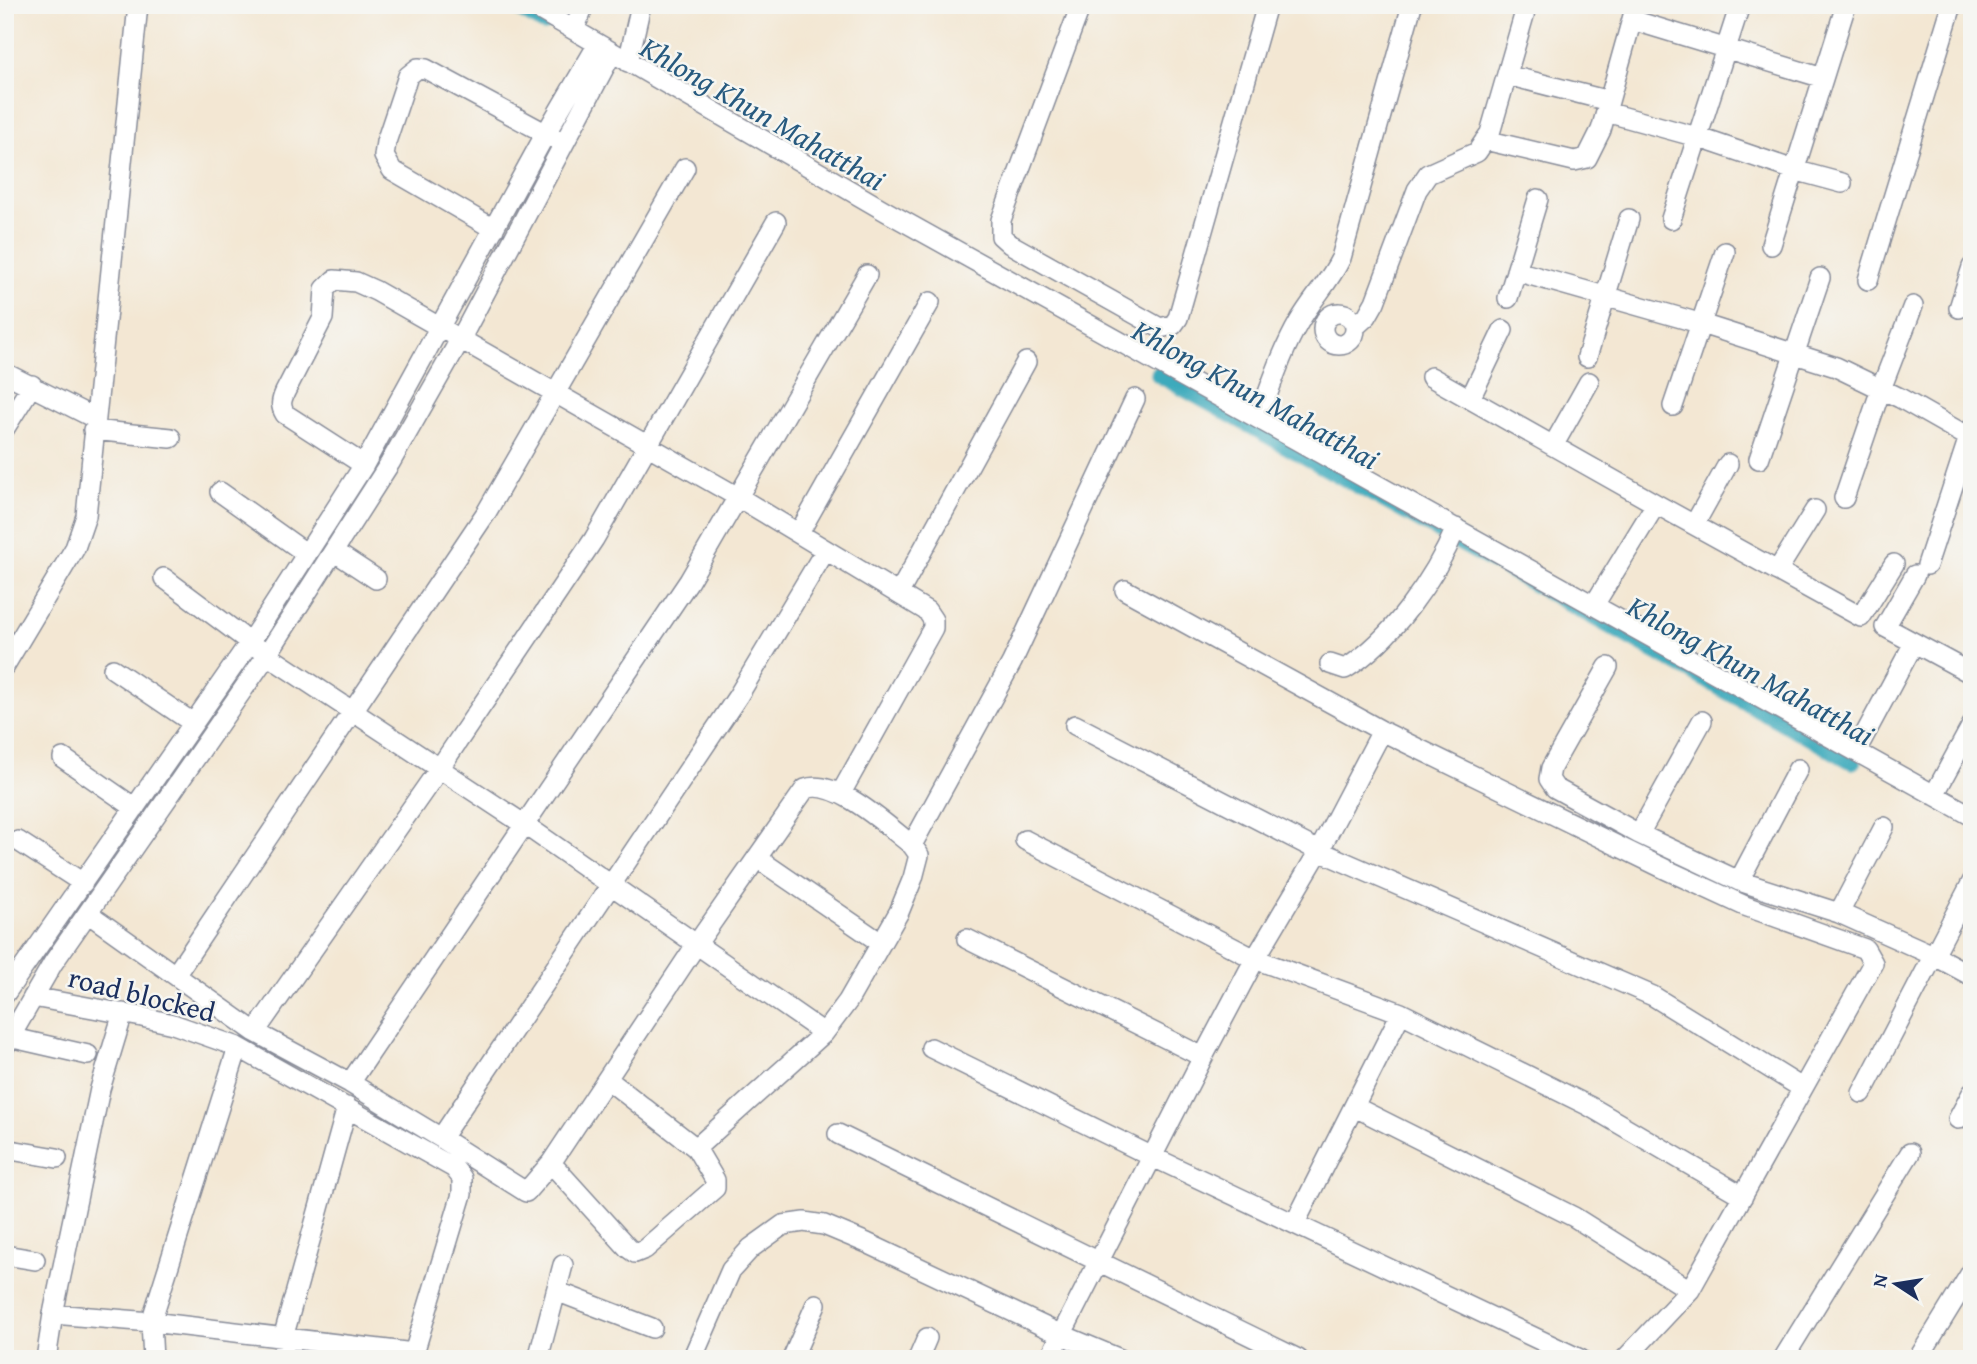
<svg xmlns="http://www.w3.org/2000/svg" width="1977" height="1364" font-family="'Gentium Book Plus',serif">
	<rect width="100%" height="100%" fill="#f6f6f2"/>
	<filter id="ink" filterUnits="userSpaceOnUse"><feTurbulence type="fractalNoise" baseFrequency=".0143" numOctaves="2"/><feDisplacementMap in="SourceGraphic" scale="14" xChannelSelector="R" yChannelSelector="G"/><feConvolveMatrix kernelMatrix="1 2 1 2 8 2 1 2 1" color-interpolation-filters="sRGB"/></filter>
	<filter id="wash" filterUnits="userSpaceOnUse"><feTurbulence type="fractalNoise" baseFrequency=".00686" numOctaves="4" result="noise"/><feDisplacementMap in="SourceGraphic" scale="28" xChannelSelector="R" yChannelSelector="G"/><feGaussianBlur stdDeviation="1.57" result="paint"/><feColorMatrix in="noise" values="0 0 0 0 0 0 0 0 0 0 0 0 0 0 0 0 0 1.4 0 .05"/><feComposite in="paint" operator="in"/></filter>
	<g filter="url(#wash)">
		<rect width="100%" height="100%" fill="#f3e7d3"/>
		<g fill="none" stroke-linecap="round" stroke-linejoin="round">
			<path stroke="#3daabc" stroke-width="19" d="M515 5 544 22
				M1160 374 1852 760"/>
		</g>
	</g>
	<g filter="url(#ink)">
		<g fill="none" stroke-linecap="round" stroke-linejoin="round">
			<defs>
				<path id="minor" d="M531 5 887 212 1972 816
					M1081 5 1001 220V236L1010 244 1160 328 1173 325 1178 318 1267 5
					M1632 20 1823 78
					M574 30 584 5
					M628 62 641 5
					M1507 75 1609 101
					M1606 112 1697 137 1794 170 1842 183
					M1485 140 1574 161 1587 158 1601 130 1636 5
					M1671 219 1740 5
					M494 229 392 170 384 156 386 142 408 76 418 68 426 69 556 139
					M1771 245 1846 5
					M1516 271 1692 321 1836 367 1900 398 1972 439
					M1868 280 1952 5
					M1508 298 1538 199
					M1959 308 1972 267
					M1323 329a16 16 0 1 1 32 0a16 16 0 1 1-32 0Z
					M1355 327 1367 316 1375 302 1417 190 1428 174 1477 152 1490 133 1527 5
					M1587 357 1629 219
					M5 373 94 418
					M1431 377 1656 504 1861 617 1894 564
					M1470 399 1503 330
					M1673 406 1725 252
					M1259 417C1271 386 1282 351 1299 322 1312 299 1329 283 1341 258L1412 5
					M5 428 32 385
					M93 430 171 438
					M1553 446 1589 382
					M1759 459 1820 278
					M364 465 285 414C280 406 281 401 285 392L323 318 325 289 334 280 356 282 376 291 738 497 927 611 933 620V628L841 793
					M220 492 307 554
					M1844 498 1881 389 1913 306
					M1694 525 1728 464
					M799 533 930 302
					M335 552 376 579
					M1927 565 1972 428
					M1777 571 1815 510
					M1915 575 1885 627 1972 674
					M164 578 267 655 525 825 824 1033
					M1125 590 1382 731 1667 870 1745 906 1865 949 1873 963 1690 1290 1625 1359
					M899 593 1026 362
					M1594 605 1656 504
					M1330 664 1345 669C1392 640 1435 578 1456 528
					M5 665 75 548 86 516 138 5
					M1608 667 1551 768 1549 779 1555 788 1639 834 1739 881 1839 913 1933 955 1972 976
					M113 669 193 723
					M1075 725 1319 851 1653 996 1802 1088
					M1856 751 1914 643
					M63 758 135 808
					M1934 795 1972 725
					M1639 834 1702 721
					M1025 840 1255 959 1401 1013 1589 1106 1743 1196
					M18 841 83 883
					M912 845 1012 662 1135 399
					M757 858 881 943
					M1739 881 1798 769
					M1839 913 1884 827
					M89 914 255 1032 350 1083 441 1138 526 1192 551 1163 696 945 805 789C836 777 888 827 912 845L919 855 913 878 899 912 848 1001 824 1033 696 1148
					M967 939 1203 1057
					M176 974 486 513 685 168
					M5 994 250 642 364 465 546 133 598 44
					M33 997 142 1017 173 1024 238 1047 454 1168 462 1178V1194L414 1353V1359
					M255 1032 439 769 594 539 776 222
					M9 1037 88 1055
					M5 1046 53 963 267 655 390 463 460 340 612 53
					M931 1048 1153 1157 1580 1359
					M350 1083 689 581 867 275
					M1862 1093 1972 882
					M1355 1107 1574 1217 1690 1290
					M1958 1119 1972 1093
					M838 1134 1298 1359
					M441 1138 738 696 825 551
					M5 1149 57 1158
					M551 1163 628 1248 635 1253 645 1249 715 1188V1180L696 1148 607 1079
					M1295 1223 1401 1013
					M5 1255 35 1260
					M556 1291 652 1328
					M53 1314 151 1322 414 1353
					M46 1359 53 1314 100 1089 123 1013
					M153 1359 151 1322 238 1047
					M284 1359 283 1338 347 1107
					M538 1359 563 1265
					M692 1359 731 1270 751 1248 783 1225 804 1222 824 1225 867 1243 1060 1334 1120 1359
					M792 1359 816 1304
					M918 1359 927 1338
					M1049 1359 1203 1057 1255 959 1319 851 1382 731
					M1783 1359 1910 1153
					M1918 1359 1972 1271"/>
			</defs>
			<use href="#minor" stroke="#878b98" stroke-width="22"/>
			<use href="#minor" stroke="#fff" stroke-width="19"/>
		</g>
	</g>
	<g text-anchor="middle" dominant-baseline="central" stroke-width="5" stroke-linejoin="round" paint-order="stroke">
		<g font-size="28" fill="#1b2f5e" stroke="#f6f6f2">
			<text transform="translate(142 994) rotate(14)">road blocked</text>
		</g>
		<g font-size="30" font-style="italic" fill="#275a7f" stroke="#f6f6f2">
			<text transform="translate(763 113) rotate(30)">Khlong Khun Mahatthai</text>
			<text transform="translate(1256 394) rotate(29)">Khlong Khun Mahatthai</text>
			<text transform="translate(1751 670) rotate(29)">Khlong Khun Mahatthai</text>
		</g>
	</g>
	<rect width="1977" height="1364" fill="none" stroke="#f6f6f2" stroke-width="28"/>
	<g transform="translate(1896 1284) rotate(282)" stroke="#f6f6f2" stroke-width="5" paint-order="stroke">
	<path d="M0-5L12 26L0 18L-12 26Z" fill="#1b2f5e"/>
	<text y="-10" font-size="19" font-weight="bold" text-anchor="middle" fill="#1b2f5e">N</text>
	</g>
</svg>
